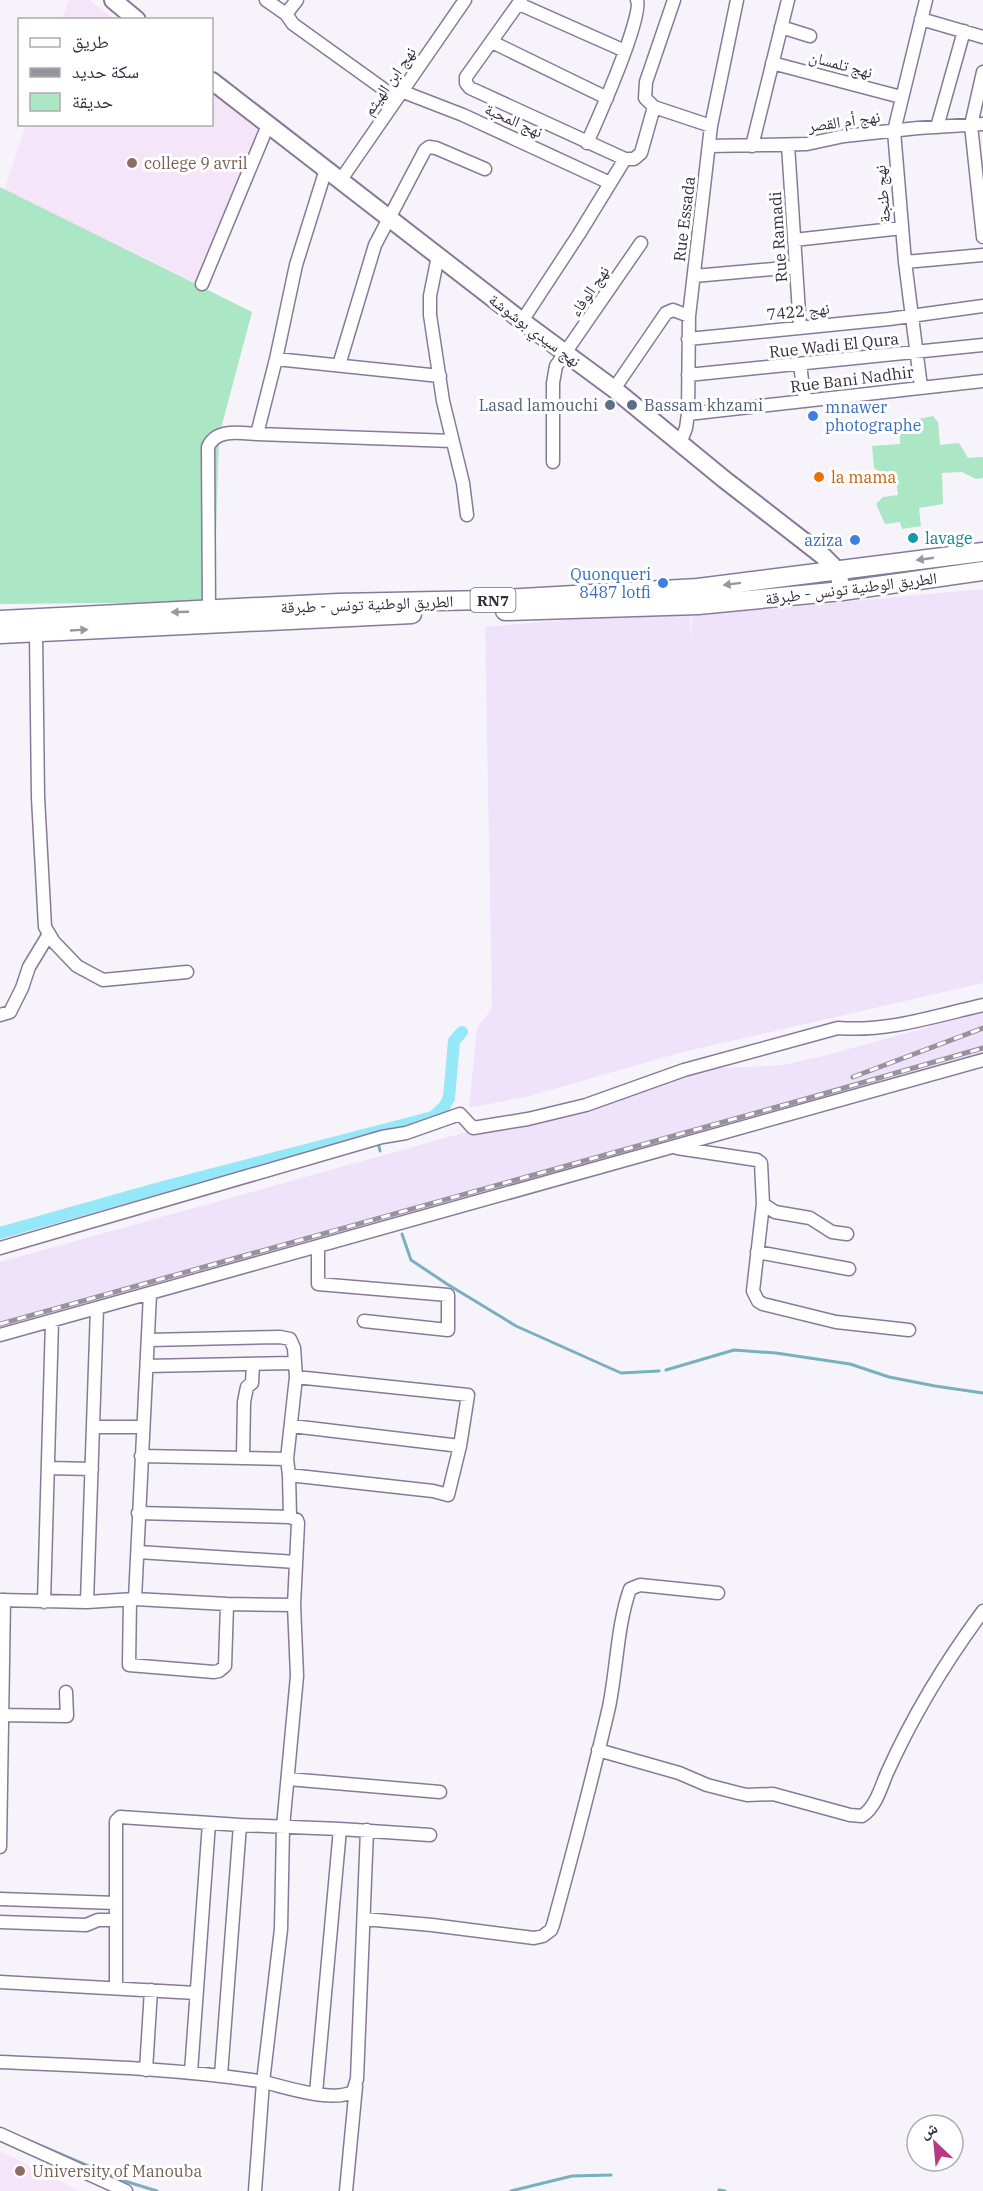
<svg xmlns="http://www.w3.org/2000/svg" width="983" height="2191" font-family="'IBM Plex Serif','Noto Naskh Arabic',serif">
	<rect width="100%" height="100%" fill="#f7f3fa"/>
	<path fill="#efe3fc" d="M983 589V983L679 1053 530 1096 469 1108 477 1028 492 1008 485 627 690 609 691 643 692 616Z
		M983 1012V1053L0 1331V1262L470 1131 702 1069 784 1065 827 1055Z"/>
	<path fill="#f4e5f9" d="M69 0H89L114 19H62Z
		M212 94 263 134 197 287 4 191 26 125 212 124Z
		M0 2151 79 2191H0Z"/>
	<path fill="#abe7c4" d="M0 187 252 312 219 436 214 602 0 604Z
		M933 416 938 422 940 445 959 443 968 458 983 457V478L976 479 962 472 942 473 943 504 919 508 921 526 902 529 900 522 885 524 876 504 883 497 898 495 895 471 880 472 874 468 872 446 900 444V423Z"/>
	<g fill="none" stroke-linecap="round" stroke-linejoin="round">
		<path stroke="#78b0bf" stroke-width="3" d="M378 1142 380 1151
			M402 1234 411 1260 447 1284 516 1326 621 1373 659 1371
			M666 1370 734 1350 776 1353 850 1364 889 1377 935 1386 983 1393
			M23 2138 121 2180 157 2191
			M719 2190 725 2191
			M511 2191 572 2176 611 2175"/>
		<path stroke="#95e8f8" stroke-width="12" d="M0 1233 163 1187 433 1117 444 1107 449 1098 454 1041 462 1032"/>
		<defs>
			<path id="street" d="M266 0 286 14 293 24 396 98
				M521 0 466 77V83L470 88 625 159H634L641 153 654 107
				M674 0 646 82 645 98 654 107 711 126
				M519 4 625 51
				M286 14 297 0
				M921 19 983 37
				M781 27 810 36
				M492 42 607 98
				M772 63 901 97
				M983 72 971 125 983 237
				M401 91 463 115 610 183
				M937 127 964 31
				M587 143C597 121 644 15 637 0
				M788 145 800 328
				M709 146 807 144 844 136 918 128 983 124
				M752 146 788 0
				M340 181 465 0
				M794 240 902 228
				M438 256 430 296V315L443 401 463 483 467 515
				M905 262 983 255
				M694 276 796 267
				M202 284 268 125
				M522 321 579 234 625 159
				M688 339 889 319 983 306
				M276 359 440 376
				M339 365 375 245 425 150 429 147 436 148 485 169
				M800 365 805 401
				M688 375 983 345
				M921 387 905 262 894 131 926 0
				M614 389 666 313 673 310 689 316
				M688 414 983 381
				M257 434 276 359 296 265 326 169
				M680 444 686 428 688 414 689 316 711 126 737 0
				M553 462V383L556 366 641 243
				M209 611 208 447C216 428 240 433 257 434L452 441
				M36 633 38 797 45 927 54 942 77 966 103 980 187 972
				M0 1015 10 1012 22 988 29 967 49 934
				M677 1148 757 1160 761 1163 763 1204 753 1291 758 1301 763 1304 836 1322 909 1330
				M763 1204 775 1212 810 1218 832 1232 847 1234
				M0 1248 382 1137 406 1133 460 1114 473 1128 528 1119 586 1105 684 1070 838 1028C888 1032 935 1016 983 1005
				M318 1248V1284L448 1295V1330L364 1321
				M757 1252 849 1269
				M0 1335 983 1060
				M149 1340 280 1337 290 1339 294 1348 296 1377 287 1459 289 1475 433 1491 448 1495 460 1446 468 1395 296 1377
				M147 1366 293 1363
				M292 1426 460 1446
				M93 1427H143
				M141 1456 287 1459
				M243 1458 244 1402 247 1387 252 1383 253 1364
				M48 1468 92 1469
				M289 1475 290 1517
				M138 1513 290 1517 297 1520 298 1523 294 1605 297 1676 283 1827 281 1929 263 2082 255 2191
				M138 1552 296 1562
				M135 1599 150 1294
				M0 1600 87 1602 135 1599 227 1604 294 1605
				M130 1600 129 1665 214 1672 219 1671 225 1666 227 1604
				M44 1602 52 1321
				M87 1602 97 1308
				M0 1715 67 1716 66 1692
				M598 1750 679 1773 707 1785 738 1793 747 1795 773 1794 850 1815 862 1816C876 1807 881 1787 887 1773 913 1715 946 1661 983 1611
				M288 1779 440 1792
				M0 1847 4 1600
				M0 1899 116 1903
				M364 1919 432 1925 534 1938 543 1936 551 1930 553 1925C573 1852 592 1780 609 1707 617 1668 617 1626 630 1589L640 1585 718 1593
				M0 1922 86 1925 98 1920H116
				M0 1982 196 1993
				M116 1987V1821L120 1817 240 1825 340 1829 430 1835
				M0 2062C86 2066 173 2068 259 2081 284 2086 329 2103 353 2092L357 2079 367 1830
				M146 2070 151 1990
				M191 2072 209 1823
				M221 2075 240 1825
				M316 2093 340 1829
				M0 2134 126 2191
				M346 2191 356 2086"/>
			<path id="secondary" d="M113 0 137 20
				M212 81 522 321 614 389 725 480 823 556 838 571 842 591"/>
			<path id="primary" d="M505 611 698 605 842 591 983 571
				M0 620 338 603 487 600 698 588 983 552
				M0 634 412 614"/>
		</defs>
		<use href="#street" stroke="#897999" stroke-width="15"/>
		<use href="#secondary" stroke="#897999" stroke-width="20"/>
		<use href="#primary" stroke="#897999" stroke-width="21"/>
		<use href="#street" stroke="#fff" stroke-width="12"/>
		<use href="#secondary" stroke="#fff" stroke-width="16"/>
		<use href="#primary" stroke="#fff" stroke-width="18"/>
		<defs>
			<path id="rail" d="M853 1077 983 1028
				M0 1324 816 1096 983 1048"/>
		</defs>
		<use href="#rail" stroke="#97929c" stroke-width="5"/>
		<use href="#rail" stroke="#fff" stroke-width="3" stroke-dasharray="9" stroke-linecap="butt"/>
	</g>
	<defs><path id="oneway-solid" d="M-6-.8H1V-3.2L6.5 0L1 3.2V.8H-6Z" transform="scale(1.5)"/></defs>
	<g fill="#9a969d">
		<use href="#oneway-solid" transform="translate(925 559) rotate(172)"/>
		<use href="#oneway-solid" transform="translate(732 584) rotate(173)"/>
		<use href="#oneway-solid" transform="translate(180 612) rotate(178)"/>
		<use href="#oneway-solid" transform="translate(79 630) rotate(-3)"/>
	</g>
	<g fill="#8d6e63" stroke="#fff" stroke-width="2">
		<circle cx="132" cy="163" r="6"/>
		<circle cx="20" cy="2171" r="6"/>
	</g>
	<g fill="#5c6f8a" stroke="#fff" stroke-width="2">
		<circle cx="610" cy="405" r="6"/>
		<circle cx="632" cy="405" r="6"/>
	</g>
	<g fill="#3f7fe0" stroke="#fff" stroke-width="2">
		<circle cx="813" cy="416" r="6"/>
		<circle cx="855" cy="540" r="6"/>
		<circle cx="663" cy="583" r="6"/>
	</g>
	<circle fill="#e8710a" stroke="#fff" stroke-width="2" cx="819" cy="477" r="6"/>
	<circle fill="#0f9aa8" stroke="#fff" stroke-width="2" cx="913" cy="538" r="6"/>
	<g text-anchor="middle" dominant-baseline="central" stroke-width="6" stroke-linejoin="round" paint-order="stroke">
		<rect fill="#fff" stroke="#716d76" stroke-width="1.5" x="470.5" y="588" width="45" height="24" rx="4.5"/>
		<g font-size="15" font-weight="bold" fill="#342e3b">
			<text x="493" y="600">RN7</text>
		</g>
		<g font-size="16" fill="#342e3b" stroke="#fff">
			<text transform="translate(841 64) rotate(15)">نهج تلمسان</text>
			<text transform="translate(389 81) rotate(-55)">نهج ابن الهيثم</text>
			<text transform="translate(514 120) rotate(24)">نهج المحبة</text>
			<text transform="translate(844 121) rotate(-8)">نهج أم القصر</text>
			<text transform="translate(882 194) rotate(-95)">نهج طنجة</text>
			<text transform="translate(684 219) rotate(-83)">Rue Essada</text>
			<text transform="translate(778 237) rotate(-94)">Rue Ramadi</text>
			<text transform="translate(589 291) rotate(-56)">نهج الوفاء</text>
			<text transform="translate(798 311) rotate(-6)">نهج 7422</text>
			<text transform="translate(535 330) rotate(37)">نهج سيدي بوشوشة</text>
			<text transform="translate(834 345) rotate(-6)">Rue Wadi El Qura</text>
			<text transform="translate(852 379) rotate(-7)">Rue Bani Nadhir</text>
			<text transform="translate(851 588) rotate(-7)">الطريق الوطنية تونس - طبرقة</text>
			<text transform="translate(367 604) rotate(-2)">الطريق الوطنية تونس - طبرقة</text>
		</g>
		<g font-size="16" fill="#785e54" stroke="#fff" text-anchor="start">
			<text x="144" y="163">college 9 avril</text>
			<text x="32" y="2171">University of Manouba</text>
		</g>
		<g font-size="16" fill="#4e5e75" stroke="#fff" text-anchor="end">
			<text x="598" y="405">Lasad lamouchi</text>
			<text x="644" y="405" text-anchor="start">Bassam khzami</text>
		</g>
		<g font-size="16" fill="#366cbe" stroke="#fff" text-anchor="end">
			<text x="825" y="407" text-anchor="start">mnawer<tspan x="825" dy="18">photographe</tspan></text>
			<text x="843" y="540">aziza</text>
			<text x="651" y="574">Quonqueri<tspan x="651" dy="18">8487 lotfi</tspan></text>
		</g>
		<g font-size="16" fill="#c56008" stroke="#fff" text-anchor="start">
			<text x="831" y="477">la mama</text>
		</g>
		<g font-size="16" fill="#0d838f" stroke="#fff" text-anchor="start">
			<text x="925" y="538">lavage</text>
		</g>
	</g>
	<rect x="18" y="18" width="195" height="108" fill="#ffffff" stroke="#aeabb1" stroke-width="1.5"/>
	<rect x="30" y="38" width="30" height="9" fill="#ffffff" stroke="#aeabb1" stroke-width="1.5"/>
	<text x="72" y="48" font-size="18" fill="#342e3b">طريق</text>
	<rect x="30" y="68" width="30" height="9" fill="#97929c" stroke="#aeabb1" stroke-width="1.5"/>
	<text x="72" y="78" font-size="18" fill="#342e3b">سكة حديد</text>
	<rect x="30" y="93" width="30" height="18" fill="#abe7c4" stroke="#aeabb1" stroke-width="1.5"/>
	<text x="72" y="108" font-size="18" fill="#342e3b">حديقة</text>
	<g transform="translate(935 2143) rotate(334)"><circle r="28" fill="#ffffff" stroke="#aeabb1" stroke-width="1.5"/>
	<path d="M0-4.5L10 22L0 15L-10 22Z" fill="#b83986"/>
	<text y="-9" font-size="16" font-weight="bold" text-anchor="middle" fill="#342e3b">ش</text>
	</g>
</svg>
